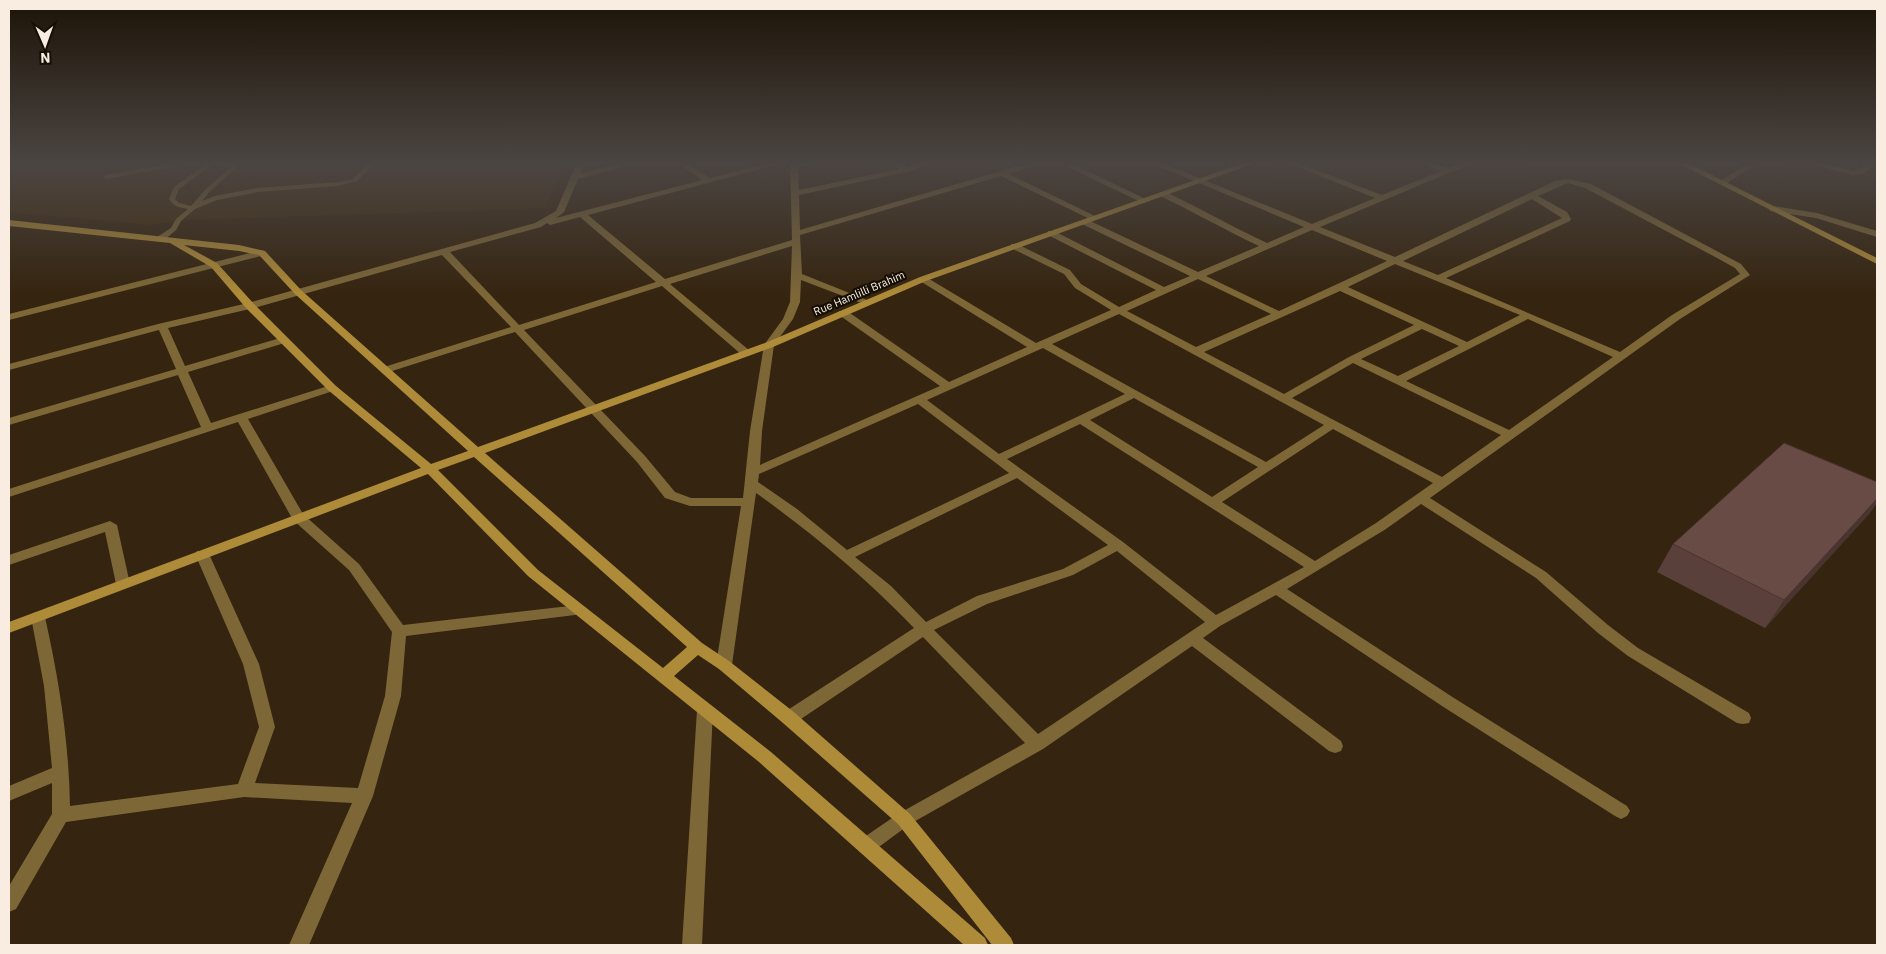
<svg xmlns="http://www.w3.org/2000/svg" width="1886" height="954" font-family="'IBM Plex Sans',sans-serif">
	<rect width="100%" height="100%" fill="#35240f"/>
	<path fill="#412b10" d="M9 162H566L545 208 185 220 150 225 9 212Z"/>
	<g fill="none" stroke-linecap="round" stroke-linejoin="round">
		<path fill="#7d6737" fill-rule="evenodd" d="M179 162H243L210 191 202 201 215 196 258 188 338 182 353 179 369 162H376L357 181 338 186 258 192 217 200 195 209 181 221 176 230 163 241H157V237L171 228 176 219 188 209C178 207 174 207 169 199L174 187 203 166H179L106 179 103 177 106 175ZM211 166H232L206 189 191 206 179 203 175 199 179 189Z"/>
		<path fill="#7d6737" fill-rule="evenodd" d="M577 162H585L580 173 626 162H640L578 179 564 212 556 218 702 180 677 162H686L710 178 772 162H786L588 215 665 279 792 240 790 162 798 164 818 162 798 168 799 190 899 169 888 162H898L907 167 923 162H936L906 172 799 195 800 230 1032 162H1045L1009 174 1099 218 1092 220 1001 176 800 235 802 274 872 302 870 304H864L801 280 800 302 793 319 774 345 762 431 760 465 940 386 839 315V311H847L949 382 1027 347 920 281V277H926L1036 343 1111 310 1075 288 1064 274 1011 248V244H1017L1070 270 1081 284 1119 307 1156 290 1048 235V231H1054L1164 287 1190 276 1082 224V220H1088L1198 272 1259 246C1225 230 1194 212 1160 196V192H1166C1200 208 1232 227 1267 243L1304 227 1149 162H1160L1312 224 1375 198 1285 162H1296L1382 195 1441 171 1417 162H1429L1448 168 1464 162H1475L1320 227 1395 257 1555 181 1568 179 1591 184 1741 264 1750 275 1680 319 1430 498 1546 572 1608 625 1638 648 1749 713 1751 718 1749 723 1743 724 1737 723 1628 656 1598 633 1536 578 1421 504 1386 529 1287 589 1454 698 1627 806 1630 811 1627 816 1621 819 1615 816 1442 706 1276 595 1220 626 1203 638 1341 741 1343 746 1341 751 1335 753 1329 751 1192 646 1043 749 910 824 872 852 866 854 860 852 857 846 860 840 898 814 1025 743 923 637 795 723 789 724 783 723 781 718 783 713 914 628C866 578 812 533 756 493L732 665 729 669 724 671 719 669 716 665 741 506H690L665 498 637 462 515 332 389 372 385 373 380 370 381 368 511 327 442 255 254 308 168 328 185 366 280 338 284 337 289 340 288 342 188 372 211 423 328 386H336L338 388 336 390 248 419 303 514 359 564 403 625 578 605 583 606 585 610 583 614 406 636 401 696 373 796 309 945H289L352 803 244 797 66 822 16 909 9 912V886L52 814V783L9 801V786L52 768 44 686 31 617 33 613 38 612 43 613 45 617C59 680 69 742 70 806L238 784 259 727 243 664 195 554 197 551H207L209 554 259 664 275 727 255 783 358 788 385 696 392 632 349 570 293 520 238 422 9 497V489L201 427 178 375 9 425V418L176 369 159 330 9 370V364L158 324 248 303 535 223 556 211ZM1568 183 1585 188 1719 259 1735 268 1740 274 1672 315 1620 352 1446 278 1570 221 1571 219 1567 212 1538 196ZM1532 199 1562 218 1438 275 1403 261ZM580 217 656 282 519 325 450 252 541 227 547 223 550 225ZM1312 230 1387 261 1279 311 1206 276ZM792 246 790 302 783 319 764 345 750 431 743 498H691L675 492 645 456 524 330 662 286 742 355H750L751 353 750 351 670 284ZM1395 264 1520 315 1467 342 1348 287ZM1198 279 1271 314 1196 347 1127 311ZM1340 291 1414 325 1349 357 1284 394 1204 352ZM1119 314 1324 425 1266 462 1052 344ZM1528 319 1613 357 1509 430 1406 381ZM1422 329 1459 346 1398 376 1361 359ZM1043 348 1125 394 999 454 927 400ZM1353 363 1501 435 1442 477 1292 398ZM1134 398 1258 467 1212 497 1090 420ZM918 404 1009 473 847 550 797 509 758 482 759 474ZM1080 424 1304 567 1216 615 1123 542 1007 459ZM1333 429 1433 483 1376 523 1315 561 1222 502ZM1017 478 1108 545 1063 569 977 596 926 622 891 586 855 557ZM1117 551 1205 622 1038 734 934 630 987 604 1073 575Z
			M1057 162H1068L1150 201 1143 203Z
			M1750 162H1760L1724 185 1717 183Z
			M1803 162H1817L1852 171 1858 170 1869 162 1877 163 1863 174 1852 175Z
			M1773 206 1817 213 1877 231V237L1816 218 1770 211 1769 209Z
			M262 250 267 253 265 255 9 320V314Z
			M110 521 117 525 130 584 128 587H118L116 584 105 532 9 565V555Z
			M705 704 711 706 713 710 702 945H682L697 710 699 706Z"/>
		<path fill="#ae8b38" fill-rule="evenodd" d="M1246 162H1258L926 281 773 347 485 453 702 643 729 661 795 713 910 814 1011 938 1014 945H992L898 824 783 723 719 669 698 655 674 676 771 752 985 938 988 945H964L759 762 528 576 428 474 9 633V622L421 468 328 390 246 308 211 267 170 243 9 226V220L239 245 265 251 301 290 478 447 765 343 920 277ZM184 245 239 251 259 255 295 294 468 451 431 464 336 386 254 304 217 263ZM474 457 687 647 663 668 538 570 438 470Z
			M1676 162H1686L1877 258V264Z"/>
	</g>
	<path fill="#5a403b" d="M1436 162H1458L1448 166Z
		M1877 482V503L1869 514 1765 628 1657 572 1673 544Z"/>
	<path fill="#4a3430" d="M1449 162H1458L1448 166Z
		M1877 499V503L1869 514 1765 628 1784 600Z"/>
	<path fill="#694b45" stroke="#4a3430" d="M1784 443 1877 482V499L1784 600 1673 544Z"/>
	<linearGradient id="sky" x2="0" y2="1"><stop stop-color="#1d1408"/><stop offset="0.55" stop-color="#4b4542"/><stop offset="1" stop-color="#4b4542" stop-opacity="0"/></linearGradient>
	<rect width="1886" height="296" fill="url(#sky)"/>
	<g text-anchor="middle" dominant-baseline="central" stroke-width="4.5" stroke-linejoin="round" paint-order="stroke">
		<g font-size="11" fill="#f8ede0" stroke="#160f06">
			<text transform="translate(859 293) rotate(-23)">Rue Hamlilli Brahim</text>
		</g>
	</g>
	<rect width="1886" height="954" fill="none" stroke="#f8ede0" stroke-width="20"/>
	<g transform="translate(45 45) rotate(178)" stroke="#160f06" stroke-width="4" paint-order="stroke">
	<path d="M0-4L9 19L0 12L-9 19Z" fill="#f8ede0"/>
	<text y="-8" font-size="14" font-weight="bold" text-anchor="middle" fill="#f8ede0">N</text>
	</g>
</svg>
